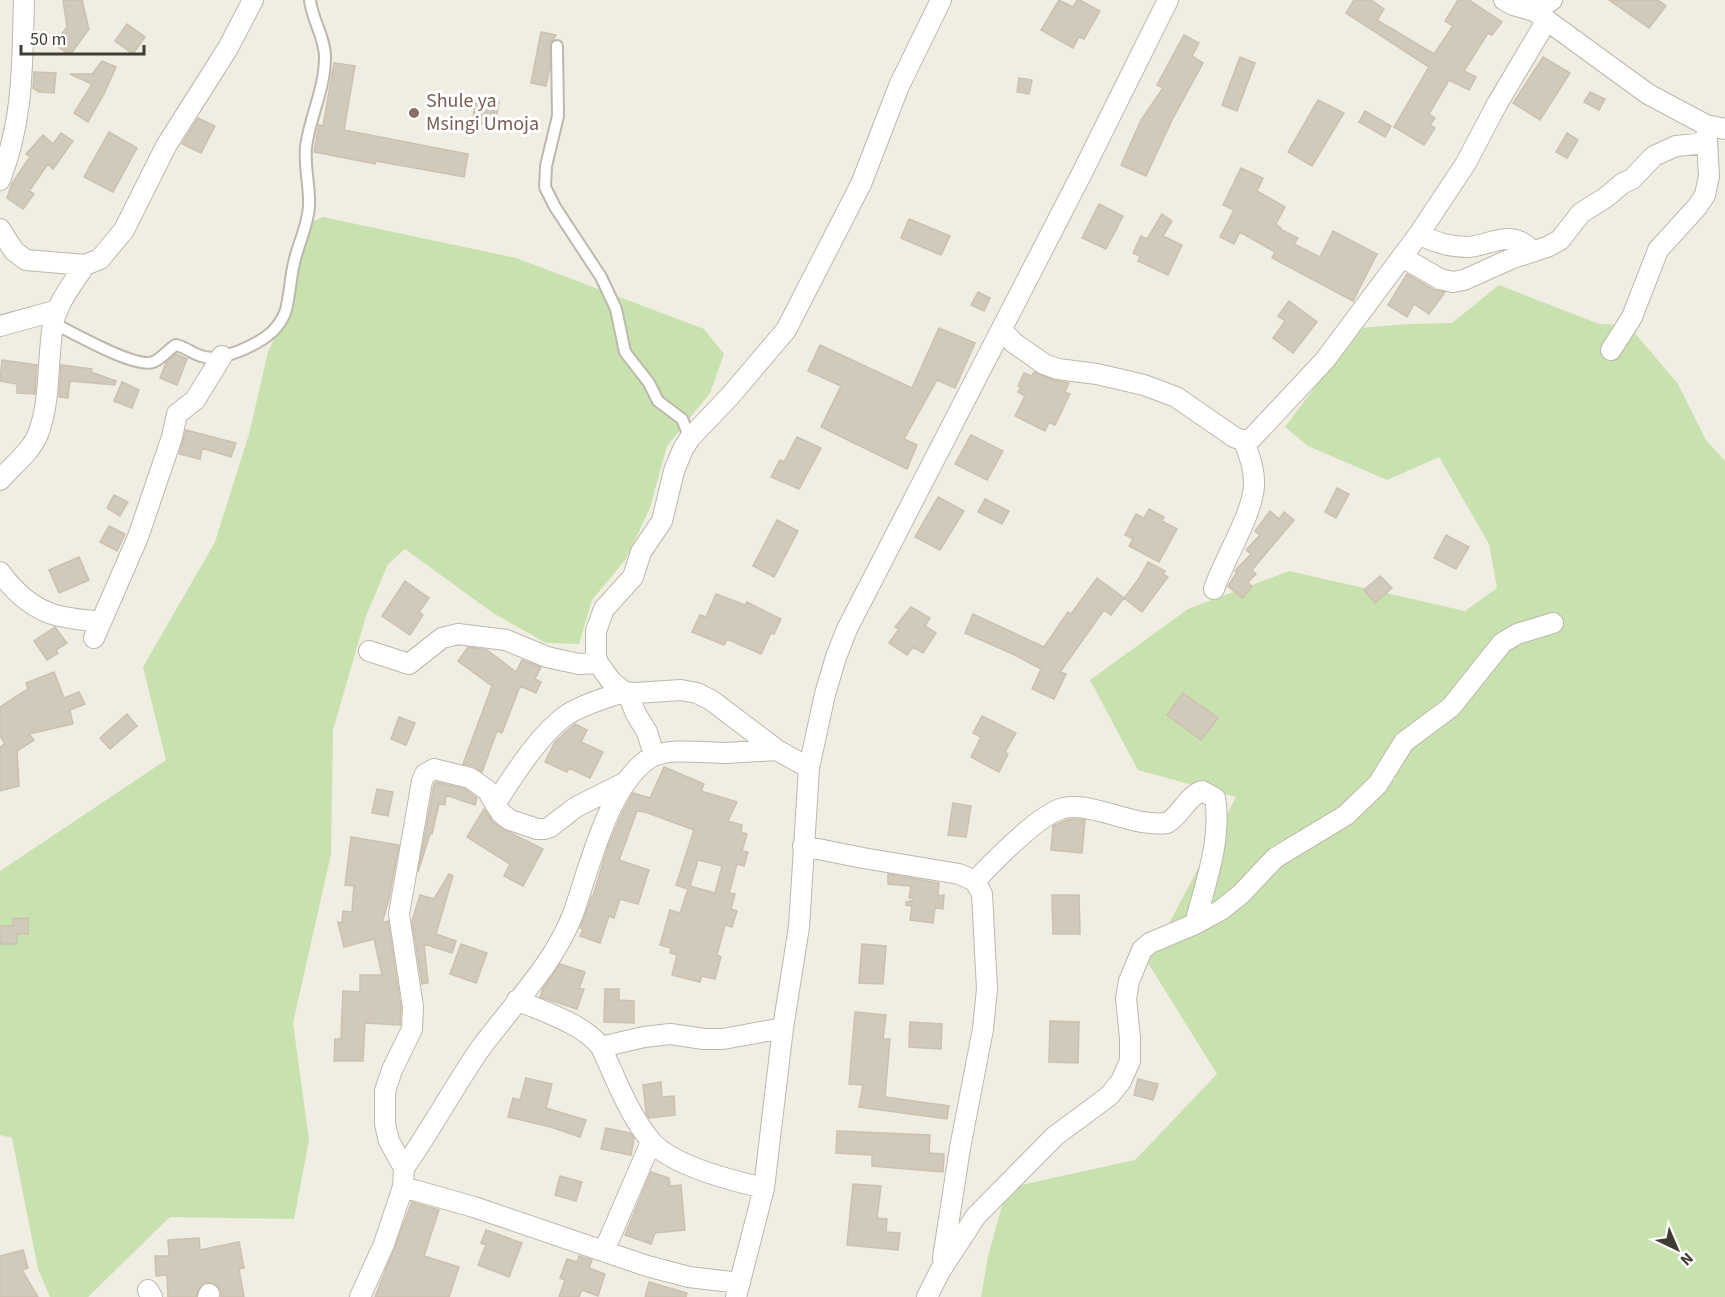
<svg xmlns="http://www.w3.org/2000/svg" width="1725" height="1297" font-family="'Source Sans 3',sans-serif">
	<rect width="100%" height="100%" fill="#f0ede3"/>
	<path fill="#c8e2af" d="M323 217 516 258 704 329 724 354 710 393 667 446 650 508 626 559 592 600 579 644 546 643 493 613 405 549 388 564 366 616 333 730 331 854 293 1023 309 1140 294 1219 170 1217 88 1297H50L38 1269 12 1138 0 1135V871L166 760 143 667 215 542 249 434 268 352 295 294 308 224Z
		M1499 285 1599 324 1628 325 1678 384 1706 440 1725 461V1297H981L988 1256 1007 1188 1135 1160 1217 1074 1148 963 1236 797 1138 770 1090 680 1188 609 1289 571 1465 611 1497 588 1489 544 1439 457 1387 480 1308 446 1285 427 1359 328 1408 324 1452 323Z"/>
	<path fill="#d1c9ba" stroke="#cbc1ae" stroke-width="1.5" fill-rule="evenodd" d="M63 0H82L89 29 70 55 54 44 67 27Z
		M1059 0 1073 7 1077 0H1080L1100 11 1084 39 1079 37 1073 48 1041 30Z
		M1354 0H1371L1384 9 1377 20 1434 54 1453 26 1445 21 1458 0H1469L1502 22 1492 35 1488 33 1464 71 1476 77 1469 90 1449 80 1429 114 1435 118 1430 125 1435 128 1424 145 1394 127 1429 67 1346 13Z
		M1609 0H1658L1666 6 1649 28Z
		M127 24 145 37 133 54 115 41Z
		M541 32 556 35 550 46V67L546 86 531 83Z
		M1184 35 1199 43 1192 56 1203 63 1172 120 1146 176 1121 165 1141 120 1163 88 1157 85Z
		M1240 57 1255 63 1237 111 1222 105Z
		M1543 57 1570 73 1540 120 1513 103Z
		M102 61 116 67 104 94 88 122 74 113 92 84 70 74H95L93 73Z
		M334 63 355 66 344 130 468 154 464 177 376 161 375 164 314 152 319 125 323 126Z
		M34 72 56 73 54 93 39 92 33 88Z
		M1019 78 1032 80 1029 94 1017 92Z
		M1590 92 1605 99 1599 110 1584 102Z
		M476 99 499 102 495 126 472 123Z
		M1318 100 1344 113 1312 166 1288 152Z
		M1365 111 1391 126 1385 137 1359 122Z
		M198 118 215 126 201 153 182 144Z
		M109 132 137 148 113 192 84 177Z
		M61 133 73 141 53 169 48 164 29 191 34 194 23 209 7 198 12 183 30 157 26 154 43 135 53 144Z
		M1567 133 1578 140 1567 158 1556 152Z
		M1241 168 1263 178 1257 191 1285 207 1276 224 1281 228 1280 229 1298 238 1294 244 1320 257 1333 231 1377 254 1353 301 1272 258 1275 252 1240 232 1234 244 1220 237 1234 210 1223 205Z
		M1099 204 1123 216 1106 249 1082 238Z
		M1162 214 1172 221 1163 236 1182 245 1168 275 1138 261 1140 256 1133 253 1141 236 1147 239Z
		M909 219 950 236 941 255 901 238Z
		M1407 274 1434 290 1445 292 1429 314 1414 304 1407 317 1388 305Z
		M978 292 990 298 984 311 971 305Z
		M1289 301 1317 322 1293 353 1273 338 1285 321 1278 316Z
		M939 328 975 343 955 388 937 380 904 439 917 445 907 469 821 427 841 386 808 371 820 345 912 388Z
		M176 354 187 359 177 385 160 378 166 363Z
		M2 360 37 365 35 394 17 393V384L0 381Z
		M61 365 92 369 91 372 116 381 115 385 70 381 68 398 59 397Z
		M1034 372 1054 380 1069 383 1065 392 1070 394 1055 425 1049 422 1045 431 1015 416 1025 396 1018 392 1021 387 1018 386 1024 373 1032 376Z
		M122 382 139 390 132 408 114 401Z
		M186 430 236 443 231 457 202 448 200 459 179 454Z
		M971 435 1003 451 987 480 955 464Z
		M797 437 821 448 799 489 771 477 780 460 784 462Z
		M1337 488 1349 494 1336 518 1325 512Z
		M114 495 128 502 120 516 107 508Z
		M938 497 964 511 940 550 915 537Z
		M985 499 1009 511 1002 524 978 512Z
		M1149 509 1164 517 1162 521 1177 529 1159 562 1129 546 1133 539 1125 535 1136 514 1144 518Z
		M1270 511 1279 519 1284 512 1294 520 1252 570 1256 574 1248 582 1252 587 1242 598 1228 586 1237 572 1235 571 1251 554 1246 550 1260 535 1255 531Z
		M777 520 798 531 774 577 753 566Z
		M109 526 125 534 117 551 100 542Z
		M1446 535 1469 547 1456 569 1434 558Z
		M79 557 89 580 59 593 49 570Z
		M1148 562 1165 571 1163 574 1168 577 1142 612 1124 598 1138 580Z
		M1380 576 1392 588 1375 603 1364 590Z
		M1097 578 1124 598 1111 615 1104 610 1060 672 1066 674 1054 699 1032 689 1041 669 1015 655 965 633 973 614 1044 647 1068 612 1071 614Z
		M405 581 429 598 419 612 423 615 410 635 382 616Z
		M716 594 745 605 747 602 781 619 774 634 771 633 761 654 727 639 724 645 692 632 700 615 706 617Z
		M911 607 930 618 925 626 936 633 923 653 913 647 907 655 889 643 899 629 895 627Z
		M55 627 67 643 56 650 58 653 47 660 34 641Z
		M468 647 487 650 516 672 522 660 541 667 535 679 541 682 536 693 520 686 502 733 497 731 482 772 473 766 463 764 492 686 458 661Z
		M54 672 64 698 79 692 85 704 70 710 73 724 29 734 34 740 17 751 19 786 0 791V747L5 744 0 736V707L28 689 26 683Z
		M1183 693 1218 718 1201 740 1167 715Z
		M127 714 137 726 110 749 100 738Z
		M982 716 1016 733 1005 752 1008 754 999 772 971 757 981 737 973 733Z
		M399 717 415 723 406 745 391 739Z
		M575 724 587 730 581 742 603 752 590 778 569 768 567 772 545 762 555 742Z
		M664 767 704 784 701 791 737 802 728 821 742 825 741 832 747 834 742 851 748 852 744 866 737 864 729 893 735 894 731 909 737 911 732 927 725 925 717 955 721 957 715 979 702 976 700 982 672 975 677 955 670 953 671 948 660 945 670 910 680 913 688 889 676 885 694 830 645 812 637 811 619 860 649 870 638 904 620 899 614 918 609 916 600 943 580 936 583 929 580 928 592 896H593L608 846 622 813 633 793 650 798ZM698 860 722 866 715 893 690 886Z
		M436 782 465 789 477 798 475 805 446 795 445 805 439 804 432 834H430L418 872 434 784Z
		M377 789 393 792 388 816 372 813Z
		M953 803 971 806 966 837 948 835Z
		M484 809 493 822 503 829 543 849 523 886 504 876 510 864 467 837Z
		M1075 819 1085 820 1082 853 1051 850 1053 826 1066 820Z
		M351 837 399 845 389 899 382 923 388 921 401 1008 400 1025 365 1023 363 1061H334L335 1039H341L343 991 360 992V975H382L374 939 344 947 338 922 342 923 343 911 352 912 354 886 345 885Z
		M449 874 453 876 436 934 456 941 452 953 424 944 428 983 422 984 412 921 420 895 434 899Z
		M888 874 939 883 938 896 944 895 943 909 935 908 933 923 910 920 912 906 906 905V902L912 901 913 898H909L911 886 888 884Z
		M1052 895H1079L1080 934H1053Z
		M28 918V934H17V944H0V926H13V919Z
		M461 944 487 953 476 983 450 974Z
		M862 944 886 946 883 984 859 983Z
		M560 964 585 972 579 989H584L577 1009 540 997 543 988Z
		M605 989H619V1000L634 1001V1023L604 1022Z
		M855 1012 886 1015 883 1039H890L885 1097 949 1106 947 1119 859 1107 863 1085 849 1084Z
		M1050 1021 1079 1022 1078 1063 1049 1062Z
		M910 1022 942 1024 941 1049 909 1047Z
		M526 1078 552 1084 546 1108 586 1120 580 1137 551 1127 508 1117 513 1098 520 1100Z
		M1138 1079 1158 1084 1153 1100 1134 1095Z
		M661 1082 662 1097 674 1096 675 1115 649 1118 646 1113 643 1085Z
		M606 1128 630 1133 634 1139 631 1155 601 1149Z
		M837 1131 930 1135 929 1153 944 1154 943 1172 872 1166V1155L836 1153Z
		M651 1172 669 1178 670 1186 681 1185 685 1230 655 1233 651 1244 625 1235Z
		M560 1176 582 1182 576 1201 555 1195Z
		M853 1184 881 1186 877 1218 887 1219 886 1232 900 1233 898 1250 847 1245Z
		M412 1202 439 1210 424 1256 459 1267 449 1297H375Z
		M486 1230 522 1243 509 1277 478 1265 486 1245 481 1243Z
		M199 1238 200 1250 239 1242 244 1268 239 1269 244 1297H221V1291L218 1286 207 1282 201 1285 196 1297H168L167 1275 156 1276 155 1256H169L168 1240Z
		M23 1250 28 1268 22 1270 38 1297H0V1256Z
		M579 1256 592 1260 589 1268 605 1274 598 1296 582 1290 579 1297H559L565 1280 560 1278 567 1259 577 1262Z
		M649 1282 687 1293 686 1297H645Z"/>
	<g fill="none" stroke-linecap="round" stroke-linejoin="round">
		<defs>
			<path id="service" d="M557 46 558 116 546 166 545 187 555 207 601 277 616 309 625 352 649 383 658 401 682 419 690 438
				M53 323C72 332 135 369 153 362 162 359 168 349 176 345 185 347 192 353 201 356 220 363 257 345 272 332 277 327 282 320 285 313 290 297 290 279 294 263 298 244 308 226 309 206 310 186 304 167 306 147 310 116 325 89 325 57 325 37 312 20 310 0"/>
			<path id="minor" d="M1504 0 1513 5 1534 11 1552 0
				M1534 11 1648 94 1706 125 1725 129
				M0 180C24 118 22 65 24 0
				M0 229 14 251 26 260 85 265 100 259 124 230 166 146 228 48 253 0
				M1419 234C1435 243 1449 247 1468 247 1488 246 1508 230 1527 246L1529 253
				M1402 257 1440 279 1453 282 1464 280 1513 258 1547 247 1560 240 1581 213 1605 198 1623 183 1632 179 1654 156 1676 146 1707 143
				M0 326 58 310
				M1002 330 1014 343 1044 364 1058 369 1097 374 1144 385 1176 397 1234 437 1244 441 1252 438 1325 360 1419 234 1466 163 1497 104 1547 20
				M1611 350 1632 317 1658 250 1697 207 1705 195 1709 176 1706 125
				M0 480C12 466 31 452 38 434 51 401 47 360 53 325 56 304 74 282 85 265
				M0 572C13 590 32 608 55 615 69 619 86 620 101 622
				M1214 589C1224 559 1252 516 1254 486 1255 470 1249 455 1244 441
				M94 638 138 537 172 437 177 414 195 400 222 356
				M369 651 409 664 442 638 458 634 506 640 547 657 565 661 579 664 598 663
				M627 692 636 714 647 732 654 755
				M809 768 777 750 711 700 697 693 681 690 635 693 624 692 611 681 598 663 596 657V631L604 609 633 577 641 552 662 521 674 471 683 449 690 438 730 396 786 330 861 184 899 86 941 0
				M495 804C514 775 539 734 568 714 585 704 605 698 624 692
				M803 846 863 858 959 874 975 881 982 894 987 989 983 1029 960 1148 943 1258
				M975 881C993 862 1038 815 1063 808 1074 806 1084 807 1095 810 1119 815 1142 826 1167 823 1181 815 1187 796 1202 791L1215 798C1222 840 1205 884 1195 924
				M517 1000C544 1012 584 1024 601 1047 615 1077 629 1115 651 1141 672 1166 733 1181 764 1188
				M601 1047 644 1037 670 1034 704 1039H723L783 1028
				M404 1168C431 1130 453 1088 480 1049 512 1005 553 966 573 914 589 870 608 784 650 758 667 747 706 753 726 753 743 752 760 751 777 750
				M403 1187 474 1207 647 1266 689 1277 740 1283
				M604 1251 651 1142
				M148 1290 152 1297
				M208 1297 209 1294
				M360 1297 384 1244 403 1187 404 1168 389 1141 385 1124V1091L392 1070 412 1029 413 1007 399 914 422 781 425 774 434 769 470 778 487 790 501 813 510 820 537 829H544L550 827 576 807 624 783
				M736 1297 764 1188 783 1028 799 927 809 768 825 694 836 657 847 629 1082 173 1168 0
				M927 1297 940 1271 976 1216 1055 1136 1109 1096 1121 1081 1130 1061V1038L1126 999 1129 981 1142 950 1150 943 1195 924 1221 910 1241 894 1275 858 1346 815 1378 784 1404 742 1451 707 1502 643 1517 634 1553 623"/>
		</defs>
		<use href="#service" stroke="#beb8aa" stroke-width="14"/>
		<use href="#minor" stroke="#beb8aa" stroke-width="22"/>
		<use href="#service" stroke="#fff" stroke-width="10"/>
		<use href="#minor" stroke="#fff" stroke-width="20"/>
	</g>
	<circle fill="#8d6e63" stroke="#fff" stroke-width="2" cx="414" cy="113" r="6"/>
	<g text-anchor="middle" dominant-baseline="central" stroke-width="6" stroke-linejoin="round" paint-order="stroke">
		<g font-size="20" fill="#785e54" stroke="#fff" text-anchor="start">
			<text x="426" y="101">Shule ya<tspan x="426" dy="23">Msingi Umoja</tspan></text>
		</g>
	</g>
	<g transform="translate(1677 1249) rotate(136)" stroke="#ffffff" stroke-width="4.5" paint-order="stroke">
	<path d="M0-4.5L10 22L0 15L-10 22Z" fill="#413d34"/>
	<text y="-9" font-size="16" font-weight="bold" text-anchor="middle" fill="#413d34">N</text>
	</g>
	<path d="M21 45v9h123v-9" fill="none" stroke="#413d34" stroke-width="3"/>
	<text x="30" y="45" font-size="18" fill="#413d34" stroke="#ffffff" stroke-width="4.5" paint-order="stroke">50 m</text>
</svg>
